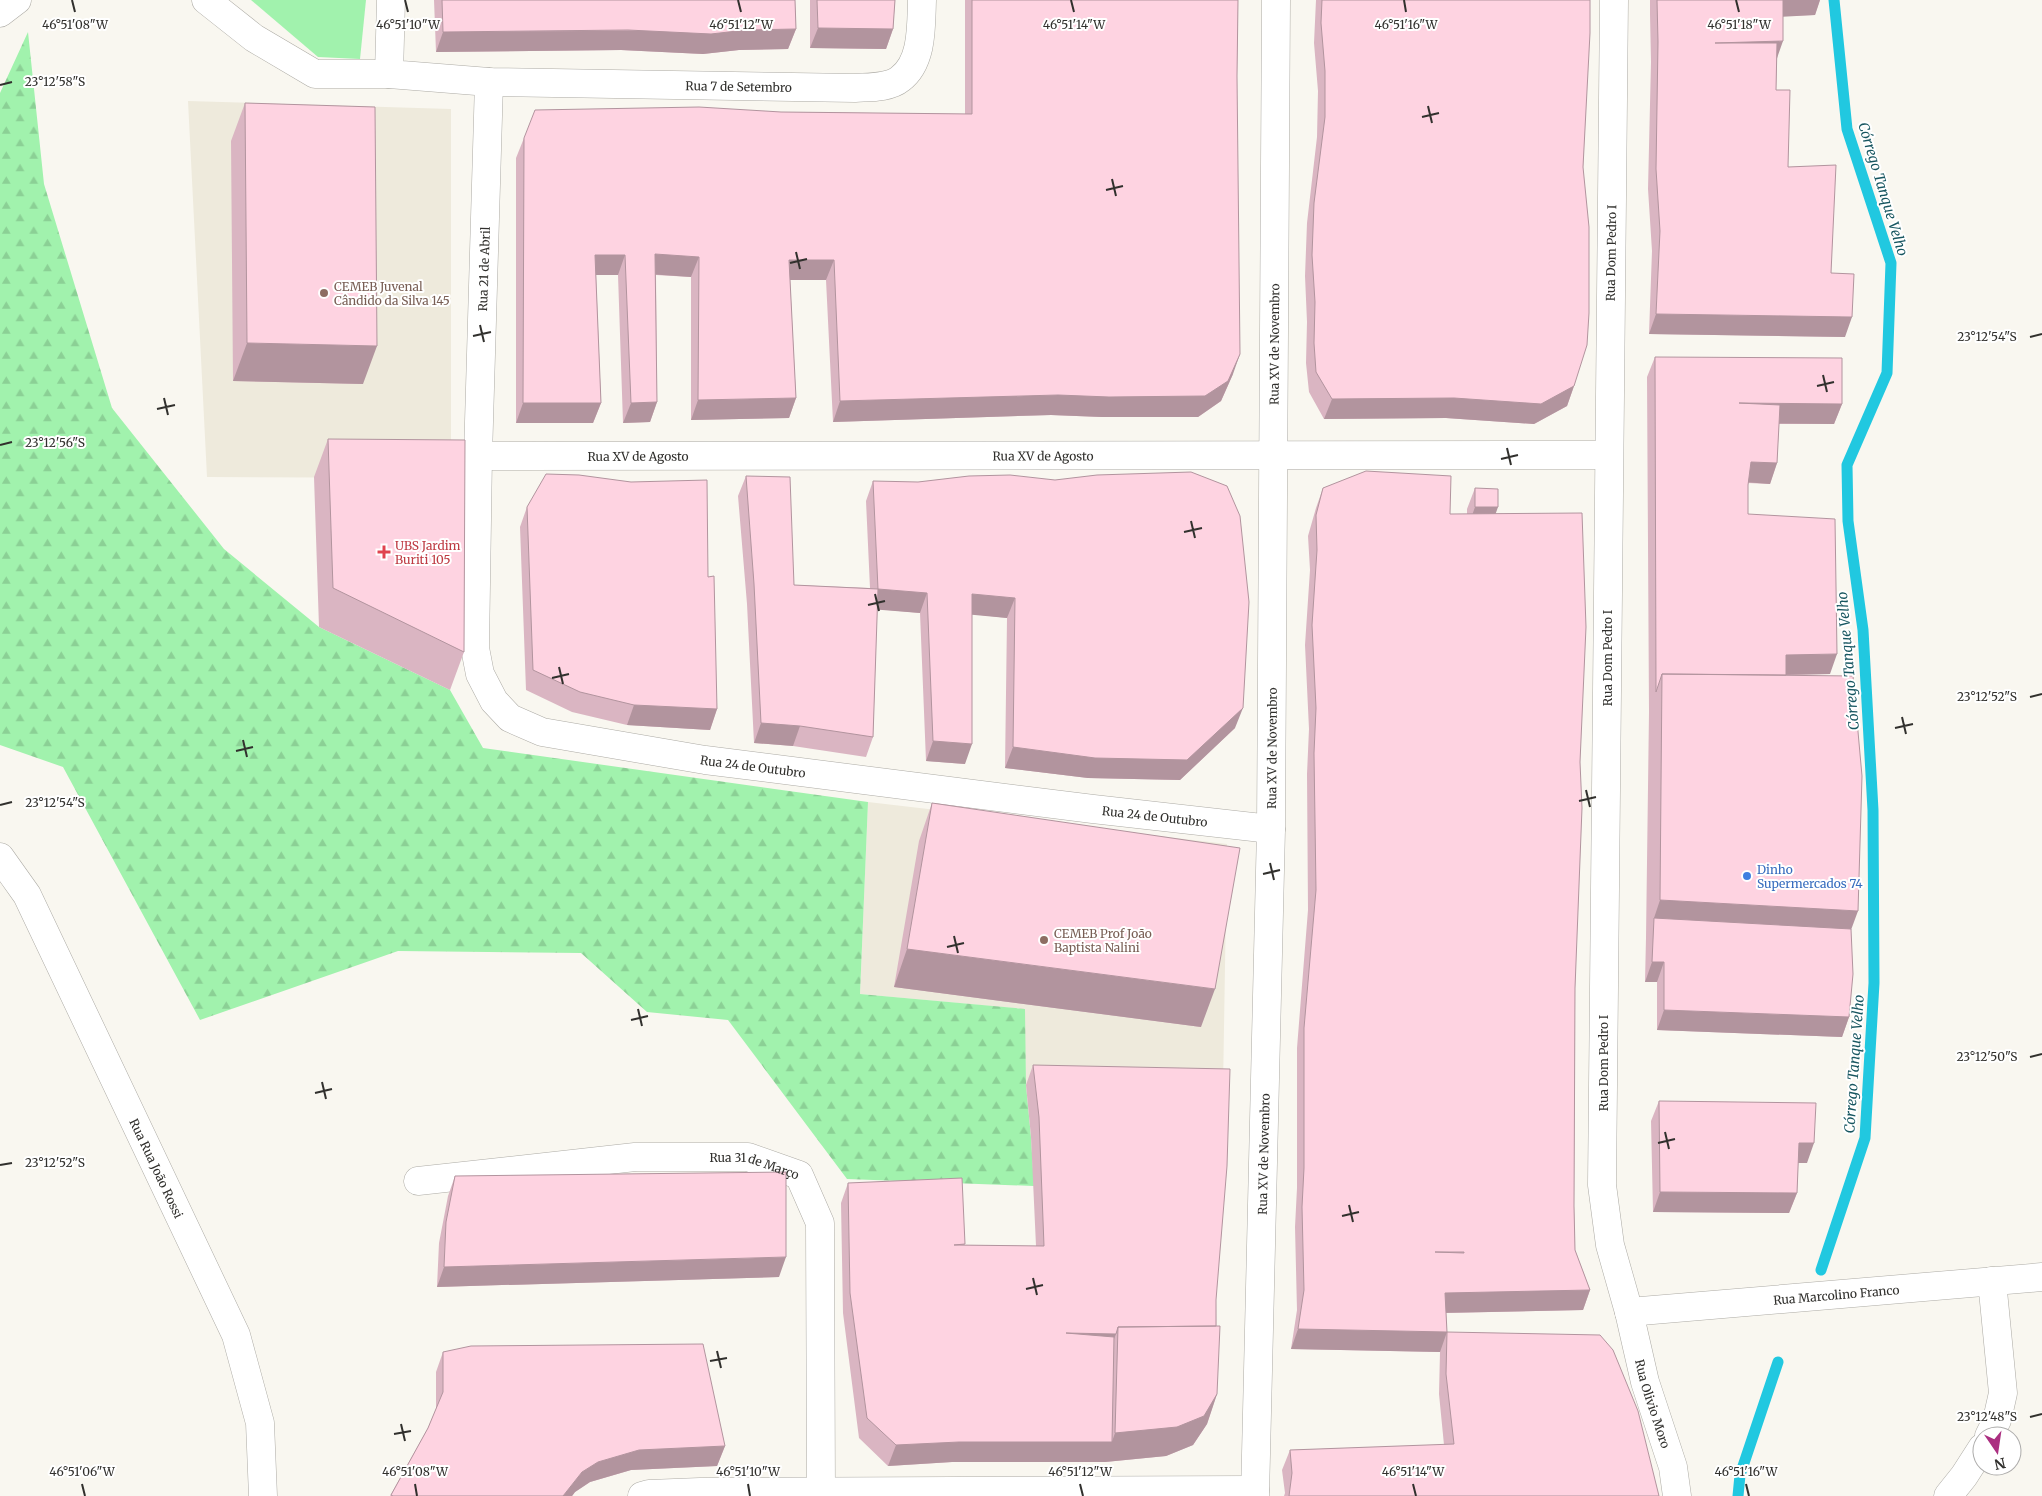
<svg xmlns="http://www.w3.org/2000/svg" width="2042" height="1496" font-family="Merriweather,serif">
	<defs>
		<pattern id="forest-firs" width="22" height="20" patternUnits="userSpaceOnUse" patternTransform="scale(1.25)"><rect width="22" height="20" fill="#a1f2ad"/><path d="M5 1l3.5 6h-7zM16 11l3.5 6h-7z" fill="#8bd095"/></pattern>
	</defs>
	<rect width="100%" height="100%" fill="#f9f7f0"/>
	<path fill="#eeeadc" d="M188 101 451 109V478L207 477Z
		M868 802 1227 844 1223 1089 1026 1085 1024 1009 860 994Z"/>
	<path fill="#a1f2ad" d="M251 0H366L360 59 318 57Z"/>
	<path fill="url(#forest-firs)" d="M28 32 44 184 112 408 224 549 319 627 450 690 483 748 868 802 860 994 1025 1009 1026 1085 1031 1137 1034 1186 847 1179 728 1020 647 1012 581 953 398 951 200 1020 63 767 0 745V93Z"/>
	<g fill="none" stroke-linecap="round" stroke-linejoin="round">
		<path stroke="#21c8e0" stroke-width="11" d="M1821 1270 1865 1138 1874 983 1873 810 1863 630 1848 521 1847 465 1887 373 1891 263 1847 129 1834 0
			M1738 1496 1740 1475 1778 1362"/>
		<defs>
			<g id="minor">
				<path d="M206 0 254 38 315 74H389"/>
				<path id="s1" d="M391 0 389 74 489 82 855 88C869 87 889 88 900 79 923 62 921 26 922 0"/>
				<path id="s2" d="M1614 0 1602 1185 1610 1245 1629 1312 1645 1382 1673 1467 1677 1496"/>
				<path d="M0 13 17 0"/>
				<path id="s3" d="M489 82 478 456 475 648 480 674 494 701 510 718 542 732 705 760 1093 809 1271 829"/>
				<path id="s4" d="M478 456 1608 455"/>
				<path id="s5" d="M0 857 27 895 236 1335 260 1423 263 1496"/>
				<path id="s6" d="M418 1181 635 1157H748L799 1175 820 1223 821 1492"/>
				<path id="s7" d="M1629 1312 2042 1277"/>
				<path d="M1989 1436 1997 1420 2003 1393 1992 1281"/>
				<path d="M642 1496 649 1494 700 1492 1255 1490"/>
				<path id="s8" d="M1255 1496 1271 829 1276 0"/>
				<path d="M1948 1496 1964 1476 1982 1448"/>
			</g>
		</defs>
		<use href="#minor" stroke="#adaba5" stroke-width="29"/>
		<use href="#minor" stroke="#fff" stroke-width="28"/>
	</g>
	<path fill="#dab5c2" d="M434 0H795L796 29 788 49 739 50 703 54 621 50 436 52Z
		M810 0H895L893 29 886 49 810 48Z
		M965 0H1238L1233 374 1221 401 1198 417H1102L1051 415 833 422 826 280H790L796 398 789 418 691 420V277L656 275 657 402 650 422 623 423 618 275H596L601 403 593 423H516V158L524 138 781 112 965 114Z
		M1316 0H1590L1574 386 1567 406 1534 424 1446 418 1324 419 1309 392 1306 363 1307 322 1305 276 1307 223 1317 137 1318 91 1314 43Z
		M1650 0H1820L1815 15 1783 16 1777 59 1776 90 1788 167 1831 273 1845 337 1649 334 1652 251 1648 189 1651 62 1650 14Z
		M245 103 363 384 233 381 231 141Z
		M1655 357 1842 404 1834 424H1779L1777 463 1770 484 1748 483V514L1830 674 1786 675 1851 929 1849 1017 1842 1037 1657 1030V982H1645L1646 938 1649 712 1647 377Z
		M328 439 464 652 450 690 319 627 314 477Z
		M746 476 794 585 870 588 866 501 873 481 1235 728 1180 780 1088 778 1005 768 1007 618 972 614 965 764 926 761 920 613 877 609 873 737 866 757 793 746 754 743 747 604 738 496Z
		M1323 488 1450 514H1467V509L1475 488 1496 514 1580 762 1575 988 1574 1206 1575 1250 1590 1290 1583 1310 1446 1313 1447 1332 1659 1496H1284L1285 1493 1282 1470 1290 1450 1444 1445 1439 1394 1440 1352 1291 1349 1297 1310 1295 1227 1297 1188V1048L1308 910 1307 774 1309 729 1305 645 1310 570 1308 536 1316 508Z
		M527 507 708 577 717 709 710 730 627 725 572 712 526 690 520 527Z
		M932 803 1201 1027 894 987 919 841Z
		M1033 1065 1216 1300 1217 1394 1207 1424 1193 1445 1166 1456 1105 1462H952L888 1466 859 1438 843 1313 841 1203 848 1183 965 1244 964 1245 1036 1246 1031 1137 1026 1085Z
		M1659 1101 1807 1163H1798L1797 1193 1789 1213 1653 1212 1651 1121Z
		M455 1176 779 1277 437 1287 439 1243 448 1196Z
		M443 1352 725 1446 717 1466 631 1470 590 1482 575 1492 572 1496H390L428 1428 436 1409V1372Z"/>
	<path fill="#b2949e" d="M1782 0H1820L1815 15 1776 17Z
		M818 28 893 29 886 49 810 48Z
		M796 29 788 49 739 50 703 54 621 50 436 52 443 32 746 30Z
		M1783 41 1776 61 1715 43Z
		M655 254 699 257 691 277 648 274Z
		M595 255H625L618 275H588Z
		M789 260H834L826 280H782Z
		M1656 314 1852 317 1845 337 1649 334Z
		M247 343 377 346 363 384 233 381Z
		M1240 354 1233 374 1221 401 1198 417H1102L1051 415 833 422 840 401 1058 395Z
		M1574 386 1567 406 1534 424 1446 418 1324 419 1332 399Z
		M796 398 789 418 691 420 698 400Z
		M657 402 650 422 623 423 631 403Z
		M523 403H601L593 423H516Z
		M1739 403 1842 404 1834 424 1732 423Z
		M1751 462 1777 463 1770 484 1744 482Z
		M1475 507H1498L1491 527H1468Z
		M878 589 927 593 920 613 870 609Z
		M972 594 1015 598 1007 618 964 614Z
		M1837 654 1830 674 1779 675 1786 655Z
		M634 705 717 709 710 730 627 725Z
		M1243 708 1235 728 1180 780 1088 778 1005 768 1013 747Z
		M761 723 800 726 793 746 754 743Z
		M933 741 972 744 965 764 926 761Z
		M1660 900 1858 911 1844 949 1654 918Z
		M907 949 1215 989 1201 1027 894 987Z
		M1652 962H1664L1657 982H1645Z
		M1664 1010 1849 1017 1842 1037 1657 1030Z
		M1799 1143H1814L1807 1163H1791Z
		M1660 1192 1797 1193 1789 1213 1653 1212Z
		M786 1257 779 1277 437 1287 444 1267Z
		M1590 1290 1583 1310 1438 1313 1445 1293Z
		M1298 1329 1447 1332 1440 1352 1291 1349Z
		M1066 1333 1116 1334 1108 1354Z
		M1217 1394 1207 1424 1193 1445 1166 1456 1105 1462 1115 1433Z
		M959 1442H1112L1105 1462H952L888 1466 896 1445Z
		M725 1446 717 1466 631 1470 590 1482 575 1492 572 1496H563L582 1472 598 1462 639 1450Z"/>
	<path fill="#fed3e1" stroke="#b2949e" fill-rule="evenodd" d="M442 0H795L796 29 746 30 711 34 628 30 443 32Z
		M817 0H895L893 29 818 28Z
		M972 0H1238L1237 76 1240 354 1228 381 1205 396 1109 397 1058 395 840 401 834 260H789L796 398 698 400 699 257 655 254 657 402 631 403 625 255H595L601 403H523L524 138 535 110 699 107 781 112 972 114Z
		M1322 0H1590V33L1583 167 1589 227V313L1587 345 1574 386 1541 404 1454 398 1332 399 1316 372 1314 343 1315 302 1312 255 1314 203 1325 117V71L1321 23Z
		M1657 0H1783V41L1715 43H1777L1776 90H1790L1788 167 1836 165 1831 273 1854 274 1852 317 1656 314 1660 231 1656 169 1658 42Z
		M245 103 375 107 377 346 247 343Z
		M1655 357 1842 358V404L1739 403 1780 405 1777 463 1751 462 1748 485V514L1835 519 1837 654 1786 655V675L1662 674 1656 692Z
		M328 439 465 440 464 652 333 588Z
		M1366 471 1451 476 1450 514 1582 513 1586 627 1580 762 1582 808 1575 988 1574 1206 1575 1250 1590 1290 1445 1293 1447 1332 1600 1335 1613 1350 1638 1411 1659 1496H1289L1292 1473 1290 1450 1454 1444 1446 1374 1447 1332 1298 1329 1304 1290 1302 1207 1304 1168V1028L1316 890 1314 753 1316 708 1312 625 1317 550 1316 515 1323 488ZM1435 1252H1464V1253Z
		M1191 472 1227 486 1240 516 1249 602 1243 708 1187 760 1095 758 1013 747 1015 598 972 594V744L933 741 927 593 878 589 873 481 918 482 969 476 1010 475 1055 480 1097 475Z
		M546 474 579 475 631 482 707 480 708 577 714 576 717 709 634 705 580 692 533 670 527 507Z
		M746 476 790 477 794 585 878 589 873 737 800 726 761 723 754 584Z
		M1475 488 1498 489V507H1475Z
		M1662 674 1853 676 1862 776 1858 911 1660 900Z
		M932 803 1240 848 1215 989 907 949Z
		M1654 918 1851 929 1853 974 1849 1017 1664 1010V962H1652Z
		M1033 1065 1230 1069 1227 1166 1216 1300V1326L1118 1327 1116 1334 1066 1333 1114 1337 1112 1442H959L896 1445 867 1418 850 1293 848 1183 962 1178 965 1244 954 1245 1044 1246 1039 1117Z
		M1659 1101 1816 1103 1814 1143H1799L1797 1193 1660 1192Z
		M786 1172V1257L444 1267 446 1222 455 1176Z
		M1220 1326 1217 1394 1204 1416 1177 1427 1115 1433 1118 1327Z
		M703 1344 725 1446 639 1450 598 1462 582 1472 563 1496H393L391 1495 428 1428 443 1392V1352L471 1346Z"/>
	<path fill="none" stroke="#31302d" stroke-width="2" d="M72 0 75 12M405 0 408 12M738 0 741 12M1071 0 1074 12M1404 0 1406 12M1736 0 1739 12M0 85 12 82M1428 106 1432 123M1422 117 1439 113M1112 179 1116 196M1106 190 1123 186M796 252 800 269M790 263 807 259M480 325 484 342M473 336 491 332M2030 337 2042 334M1823 375 1827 392M1817 386 1834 382M164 398 168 415M157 409 175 405M0 445 12 442M1507 448 1511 465M1501 459 1518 455M1191 521 1195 538M1184 532 1202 528M875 594 879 611M868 605 885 601M559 667 563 684M552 678 569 674M2030 697 2042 694M1902 717 1906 734M1895 728 1913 724M243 740 247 757M236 751 253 747M1586 790 1590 807M1579 801 1596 797M0 805 12 802M1270 863 1274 880M1263 874 1280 870M954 936 958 953M947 947 964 943M638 1009 642 1026M631 1020 648 1016M2030 1057 2042 1054M322 1082 326 1099M315 1093 332 1089M1665 1132 1669 1149M1658 1143 1675 1139M0 1165 12 1163M1349 1205 1353 1222M1342 1216 1359 1212M1033 1278 1037 1295M1026 1289 1043 1285M717 1351 721 1368M710 1361 727 1358M2030 1417 2042 1414M401 1424 405 1441M394 1434 411 1431M82 1484 85 1496M415 1484 417 1496M748 1484 750 1496M1080 1484 1083 1496M1413 1484 1416 1496M1746 1484 1749 1496"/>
	<g fill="#8d6e63" stroke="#fff" stroke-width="2">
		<circle cx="324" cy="293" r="5"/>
		<circle cx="1044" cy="940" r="5"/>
	</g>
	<path fill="#e0444e" stroke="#fff" stroke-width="2" d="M381.5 544.5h5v5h5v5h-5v5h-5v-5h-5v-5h5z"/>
	<circle fill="#3f7fe0" stroke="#fff" stroke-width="2" cx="1747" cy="876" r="5"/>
	<g text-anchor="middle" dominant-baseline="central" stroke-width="4" stroke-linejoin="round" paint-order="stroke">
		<g font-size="12" fill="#31302d" stroke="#fff">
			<text stroke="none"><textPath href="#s1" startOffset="424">Rua 7 de Setembro</textPath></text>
			<text transform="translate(1611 253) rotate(-89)">Rua Dom Pedro I</text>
			<text transform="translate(484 269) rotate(-88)">Rua 21 de Abril</text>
			<text stroke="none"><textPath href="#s8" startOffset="1152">Rua XV de Novembro</textPath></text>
			<text stroke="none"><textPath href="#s4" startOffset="160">Rua XV de Agosto</textPath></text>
			<text stroke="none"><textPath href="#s4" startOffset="565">Rua XV de Agosto</textPath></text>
			<text transform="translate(1607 658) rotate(-90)">Rua Dom Pedro I</text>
			<text stroke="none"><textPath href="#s8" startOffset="748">Rua XV de Novembro</textPath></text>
			<text stroke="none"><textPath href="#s3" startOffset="895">Rua 24 de Outubro</textPath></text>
			<text stroke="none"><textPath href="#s3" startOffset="1300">Rua 24 de Outubro</textPath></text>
			<text transform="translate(1603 1063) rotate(-90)">Rua Dom Pedro I</text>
			<text stroke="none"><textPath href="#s8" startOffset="342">Rua XV de Novembro</textPath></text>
			<text stroke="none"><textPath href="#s5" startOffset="349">Rua Rua João Rossi</textPath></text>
			<text stroke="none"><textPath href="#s6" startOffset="339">Rua 31 de Março</textPath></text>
			<text stroke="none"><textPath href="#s7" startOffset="208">Rua Marcolino Franco</textPath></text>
			<text stroke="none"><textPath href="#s2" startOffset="1410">Rua Olivio Moro</textPath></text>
		</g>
		<g font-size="12" fill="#785e54" stroke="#fff" text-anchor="start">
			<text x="334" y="286">CEMEB Juvenal<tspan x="334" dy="14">Cândido da Silva 145</tspan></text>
			<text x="1054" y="933">CEMEB Prof João<tspan x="1054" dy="14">Baptista Nalini</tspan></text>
		</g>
		<g font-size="12" fill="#be3a42" stroke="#fff" text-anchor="start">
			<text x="395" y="545">UBS Jardim<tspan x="395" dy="14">Buriti 105</tspan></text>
		</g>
		<g font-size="12" fill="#366cbe" stroke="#fff" text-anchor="start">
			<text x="1757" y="869">Dinho<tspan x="1757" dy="14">Supermercados 74</tspan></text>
		</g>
		<g font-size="14" font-style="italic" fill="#175660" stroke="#fff">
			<text transform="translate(1883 189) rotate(73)">Córrego Tanque Velho</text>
			<text transform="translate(1848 661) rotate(-95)">Córrego Tanque Velho</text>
			<text transform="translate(1854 1064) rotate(-86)">Córrego Tanque Velho</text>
		</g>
	</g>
	<g font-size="12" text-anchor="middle" fill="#31302d" stroke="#fff" stroke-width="4" stroke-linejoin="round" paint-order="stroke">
		<text x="75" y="29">46°51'08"W</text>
		<text x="408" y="29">46°51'10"W</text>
		<text x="741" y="29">46°51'12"W</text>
		<text x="1074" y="29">46°51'14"W</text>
		<text x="1406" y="29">46°51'16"W</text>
		<text x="1739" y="29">46°51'18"W</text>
		<text x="55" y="86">23°12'58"S</text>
		<text x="1987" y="341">23°12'54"S</text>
		<text x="55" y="447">23°12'56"S</text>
		<text x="1987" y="701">23°12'52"S</text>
		<text x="55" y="807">23°12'54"S</text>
		<text x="1987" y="1061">23°12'50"S</text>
		<text x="55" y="1167">23°12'52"S</text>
		<text x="1987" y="1421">23°12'48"S</text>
		<text x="82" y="1476">46°51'06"W</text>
		<text x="415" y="1476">46°51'08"W</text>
		<text x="748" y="1476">46°51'10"W</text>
		<text x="1080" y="1476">46°51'12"W</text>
		<text x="1413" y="1476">46°51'14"W</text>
		<text x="1746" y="1476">46°51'16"W</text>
	</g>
	<g transform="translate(1997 1451) rotate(167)"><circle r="24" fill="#ffffff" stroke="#adacab"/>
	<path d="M0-4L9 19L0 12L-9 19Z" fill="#ab2f81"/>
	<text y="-8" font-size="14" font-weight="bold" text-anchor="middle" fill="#31302d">N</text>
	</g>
</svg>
